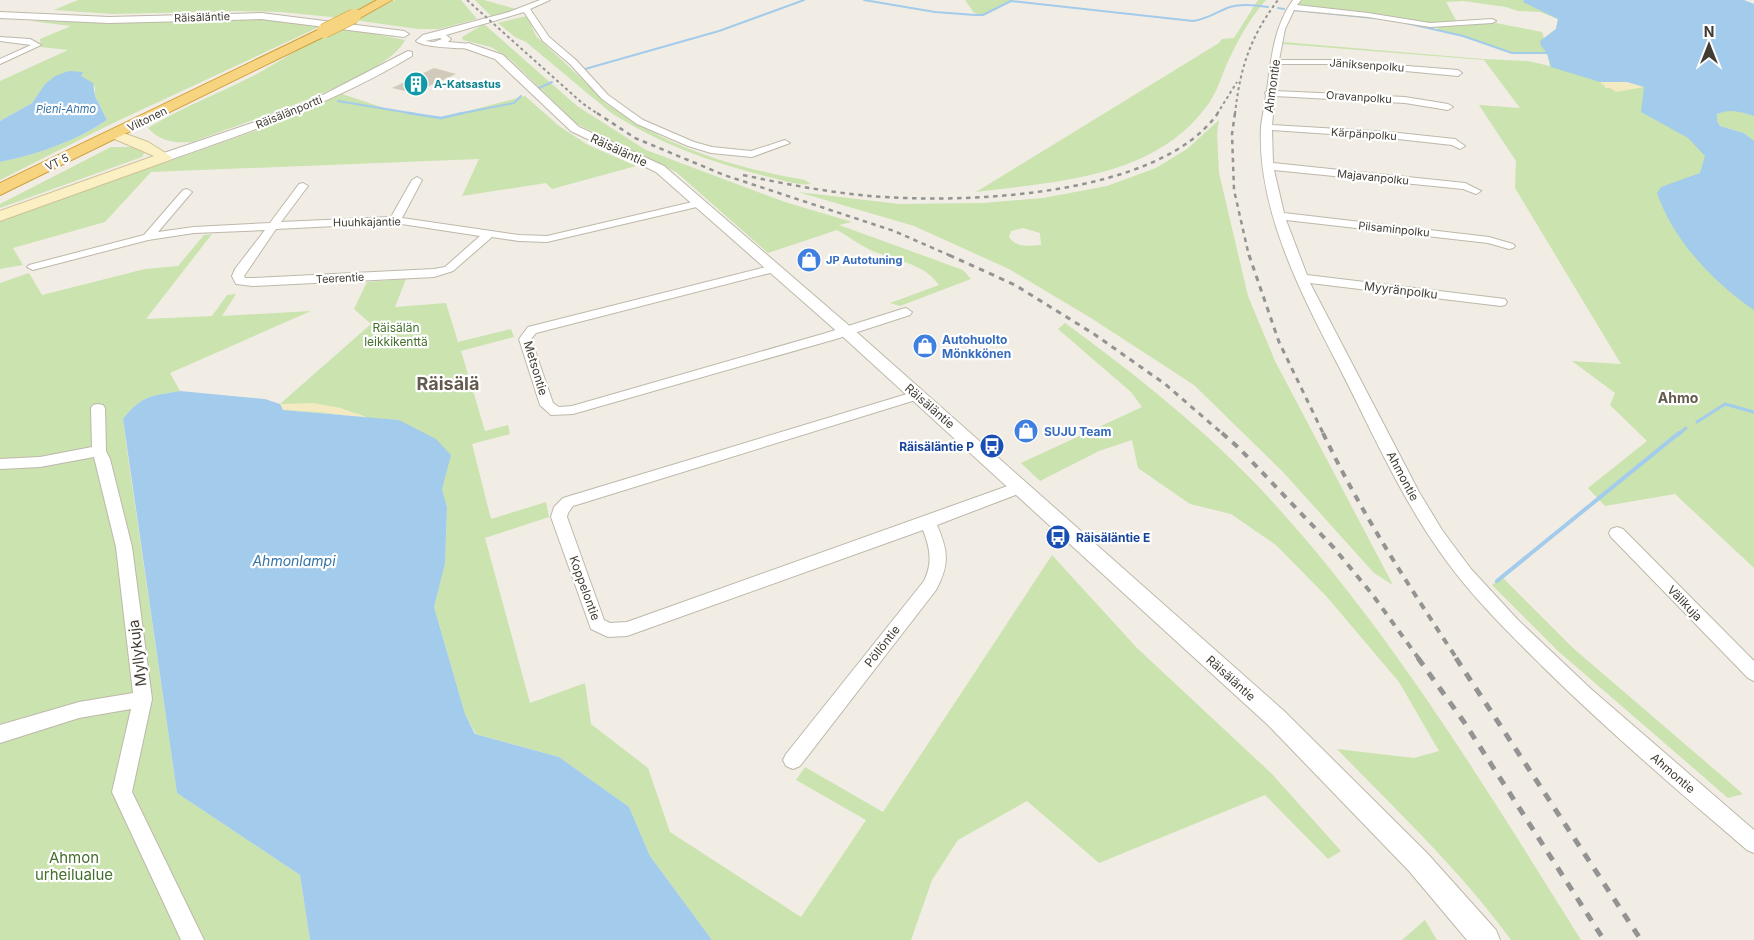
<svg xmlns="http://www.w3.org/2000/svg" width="1754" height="940" font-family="Inter,sans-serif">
	<rect width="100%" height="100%" fill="#f1ede4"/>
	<path fill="#cae3af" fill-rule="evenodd" d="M78 0H377L341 18 281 12 238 11 113 14 54 10Z
		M395 0H461L477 19 439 29H418L354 20Z
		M475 0H484L516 9 492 17Z
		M965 0H1012L983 15 974 13Z
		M1258 0H1266C1248 20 1236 44 1225 68 1221 79 1217 90 1211 100 1159 178 1060 181 976 192L1219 43 1222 39 1234 38Z
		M1297 0H1575L1608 68 1605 88 1644 87 1701 139 1754 238V568L1675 494 1605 506 1588 488 1647 441 1610 405 1615 393 1572 361 1621 364 1515 188 1516 161 1479 105 1520 108 1484 60 1283 44V42L1483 59 1528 61 1550 66 1547 53H1512L1463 36 1440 31 1436 27 1395 19 1291 7ZM1463 1 1506 7 1518 11 1540 12 1558 19 1556 29 1544 38 1542 32 1496 23 1459 26 1446 2Z
		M526 16 528 18 536 36 598 94C601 102 611 107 618 111 671 149 741 169 805 180L811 184C798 186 782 180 769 177 713 163 659 144 610 112L526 42 515 37 498 23Z
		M218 17H252L318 24 319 27 111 124 0 180V162C36 155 76 141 107 120L95 96V87L81 76 82 72 55 76 45 84 32 103 0 121V81L68 50 41 47 40 39 71 26 30 21 138 22Z
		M484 24 577 106 646 150 785 202 852 222 839 225 963 270 971 279 900 306 890 303 939 285C924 264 901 262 878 253 864 248 851 238 837 230L768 253 676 172 577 124 511 60 491 47 463 40 462 37Z
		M345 28 405 40C388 78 236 125 193 142 174 143 161 142 148 128 182 107 220 93 255 75 285 59 312 38 345 28Z
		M342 94 387 109 441 118 525 96 559 126 588 145 636 166 552 189 546 183 462 196 479 159 151 172 105 222 13 248 23 265 0 269V221L277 123Z
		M1724 111H1738L1754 116V141L1744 133 1720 126 1717 121V114Z
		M1219 120 1217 133 1219 173 1248 296 1275 361 1393 585 1374 573 1283 472 1194 385 1091 318 1009 269 914 226 798 192 899 204 983 203 1043 198 1107 186 1156 168 1187 149ZM1023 228 1040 233 1041 245C1028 246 1017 248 1009 237L1011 231Z
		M111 147H130L145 151 142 157 0 208V204Z
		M212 234 146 319 212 316 227 295 236 294 222 316 311 311 170 373 180 391C151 396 142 395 123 419L128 457 177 793 300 875 310 940H0V283L29 273 42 295 145 269 178 266 204 235Z
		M406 279 395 307 446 303 458 342 511 329 514 337 461 351 485 431 508 425 510 434 472 444 491 519 546 502 549 517 485 538 530 703 585 683 591 724 648 768 670 832 801 917 866 820 796 780 805 767 883 812 1052 555 1137 648 1272 774 1341 851 1328 859 1265 795 1099 863 1027 801 958 840 932 880 911 940H712L650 856 629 807 559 757 476 734 465 714 434 607 445 564 447 507 442 489 399 420 368 418 356 413 347 415 283 410 280 404 371 324 354 309 367 282Z
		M1065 323C1132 372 1197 423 1255 483 1384 619 1482 782 1581 940H1511C1461 871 1397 811 1337 749L1414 758 1439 751 1399 682 1327 597 1276 545 1231 514 1190 504 1138 468 1132 440 1099 451 1040 481 1021 463 1142 407 1131 392 1058 329Z
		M1502 577 1573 648 1743 794 1728 798 1558 651 1492 585Z
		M1425 920 1437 940H1402Z"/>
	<path fill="#f4eac1" d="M1600 82H1627L1644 87 1616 92C1611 87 1606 89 1600 82Z
		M313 403 341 408 368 418 320 412 283 410 280 404Z"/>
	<path fill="#a3cbeb" d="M1524 0H1744L1754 4V116C1741 112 1730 108 1717 114V121L1720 126 1744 133 1754 141V310C1713 282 1673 240 1657 193L1661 187 1700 173 1705 156 1688 138 1641 112 1644 87 1627 82H1600L1551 67 1547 53 1541 46 1540 41 1556 29 1558 19 1523 2Z
		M69 71 83 72 81 76 93 83 95 96 107 120C76 141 36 155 0 162V121L32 103 45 84 55 76Z
		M180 391 265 399 280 404 283 410 399 420 436 439 451 455 442 489 447 507 445 564 434 607 465 714 475 734 559 757 629 807 650 856 712 940H310L300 875 177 793 123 419C142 395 151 396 180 391Z"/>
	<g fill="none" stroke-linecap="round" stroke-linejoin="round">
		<path stroke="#a3cbeb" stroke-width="2" d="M864 0 935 12 975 15H983L1011 1 1193 21C1207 19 1215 13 1227 8 1239 3 1256 5 1268 7
			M1278 8 1284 9
			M1294 10 1374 18
			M1406 23 1463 36 1512 53H1547
			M585 69 719 31 804 0
			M539 88 552 82
			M338 101 416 114
			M458 114 514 103 521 96"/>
		<path stroke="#a3cbeb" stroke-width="2.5" d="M408 113 441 118 463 113"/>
		<path stroke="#a3cbeb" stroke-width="3" d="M1697 422 1725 404 1754 412
			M1678 435 1686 428"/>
		<path stroke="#a3cbeb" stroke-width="4" d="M1497 581 1679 433"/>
	</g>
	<path fill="#d1c9ba" d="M434 68 456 74 414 93 392 88Z"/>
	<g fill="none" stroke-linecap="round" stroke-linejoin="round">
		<defs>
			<path id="minor" d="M540 0H550L530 9 549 37 576 60 608 95 643 120 694 142 712 147 751 151 785 140 790 143 752 157 711 153 688 146 637 124 602 99 570 64 543 41 524 12 446 35 451 39 448 42 471 44V48C461 49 422 47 416 41L423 35 509 12ZM440 38 442 39 434 42 425 41Z
				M1293 0H1301L1297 5 1368 13 1430 23 1492 19 1496 21 1492 23 1430 27 1368 17 1294 10 1285 29 1279 60H1332L1458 70 1462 73 1458 76 1332 64H1279L1275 91 1405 97 1448 104 1453 107 1448 110 1405 103 1275 96 1272 125 1389 132 1455 139 1465 146 1460 149 1452 145 1389 138 1272 130 1273 163 1465 183 1481 191 1476 194 1463 189 1274 170 1284 213 1489 237 1513 244 1515 246 1513 248 1509 249 1488 243 1286 220 1307 275 1505 299 1507 302 1505 305 1501 306 1310 283 1419 492 1442 530 1471 569 1518 620 1591 689 1754 830V853L1747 850C1677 790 1607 730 1542 666 1508 632 1473 598 1445 559 1401 499 1371 429 1337 363 1300 292 1257 208 1261 127 1262 117 1265 105 1266 95L1265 93 1267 91C1271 59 1274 26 1293 0Z
				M0 37 30 39 41 45 0 64V59L31 45 0 41Z
				M417 177 422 180 402 218 519 235 547 236 701 200 706 203 701 206 547 242 519 241 492 237 453 271 434 277 253 286 236 284 232 276 235 269 265 230 194 233 148 240 33 270 27 267 29 265 144 235 183 190 187 189 192 192 158 232 194 227 270 223 299 184 303 183 308 186 281 222 391 217 412 180ZM395 223 480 236 445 267 434 269 253 278H245L244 276 276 229Z
				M774 265 780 269 778 271 536 333 531 339 553 403 559 407 572 406 826 333 902 309 906 308 912 312 910 315 836 339 573 414 551 415 540 405 519 339 528 327Z
				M917 391 922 392 924 395 922 398 573 506 568 513 567 517 604 620 610 623 627 622 1016 483 1021 482 1026 483 1029 487 1026 491 937 525C948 551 950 564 936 590L800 766 793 769 786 766 783 760 786 754 924 581C933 563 930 548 923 530L627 636 608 637 591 629 551 517 554 507 563 498Z
				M98 404 103 405 105 408 106 451 110 459 132 547 152 699 132 792 204 940H181L112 792 131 709 79 718 0 743V725L79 702 133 693 116 547 94 457 40 467 0 469V459L40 457 92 447 91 408 93 405Z
				M1617 527 1623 529 1754 661V681L1748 678 1611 537 1609 533 1611 529Z"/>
			<path id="tertiary" d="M0 12 109 17 261 13 404 31 409 34 404 37 261 19 109 23 0 18Z
				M468 43 503 55 579 127 664 166 853 329 1284 711 1427 853 1496 930 1500 940H1467L1409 871 1268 725 841 335 656 172 571 131 495 59 464 48 463 46Z
				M408 51 412 52V56C336 102 253 131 169 160L165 161 159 157 161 154 255 122 317 98Z"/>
			<path id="secondary" d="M115 130 148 142 172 157 170 160 0 221V211L154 156 110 137 108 134Z"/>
			<path id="trunk" d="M377 0H392L358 19H350L348 16Z
				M324 27 329 28 330 31 329 34 0 195V183Z"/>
		</defs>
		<use href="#minor" stroke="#beb8aa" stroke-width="2"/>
		<use href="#tertiary" stroke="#beb8aa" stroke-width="2"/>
		<use href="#secondary" stroke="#cec196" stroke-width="2"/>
		<use href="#trunk" stroke="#d29f3c" stroke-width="2"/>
		<use href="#minor" fill="#fff" fill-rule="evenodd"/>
		<use href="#tertiary" fill="#fff" fill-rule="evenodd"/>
		<use href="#secondary" fill="#fbefc4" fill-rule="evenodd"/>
		<use href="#trunk" fill="#f6d480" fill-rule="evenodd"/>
		<path stroke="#939393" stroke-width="2" stroke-dasharray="3 3" stroke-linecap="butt" d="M467 0 582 103 598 114
			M1217 114 1237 82
			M1235 114C1240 68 1250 37 1278 0"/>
		<path stroke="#939393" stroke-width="2.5" stroke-dasharray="4.5 4.5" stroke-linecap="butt" d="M597 113 635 138 724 175 894 231 951 256
			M1235 113 1232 134 1234 190 1249 256
			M743 175C785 184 827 192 870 196 964 204 1159 197 1218 113"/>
		<path stroke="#939393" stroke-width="3" stroke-dasharray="5.5 5.5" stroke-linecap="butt" d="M949 255 1015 285 1094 334 1165 384 1224 435
			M1249 255 1279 342 1324 435"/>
		<path stroke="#939393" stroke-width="4" stroke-dasharray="7 7" stroke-linecap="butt" d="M1222 433 1239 448 1334 548 1372 594 1419 659
			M1323 433C1361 513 1409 586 1457 659"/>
		<path stroke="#939393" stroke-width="5" stroke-dasharray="9 9" stroke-linecap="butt" d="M1418 658 1464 722 1604 940
			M1456 658 1641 940"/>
		<defs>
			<path id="trunk-bridge" d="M324 31 354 16"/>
		</defs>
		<use href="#trunk-bridge" stroke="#d29f3c" stroke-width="15" stroke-linecap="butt"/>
		<use href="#trunk-bridge" stroke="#f6d480" stroke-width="14"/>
	</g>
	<defs>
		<symbol id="building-disc" viewBox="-11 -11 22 22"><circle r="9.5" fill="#0f9aa8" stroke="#fff"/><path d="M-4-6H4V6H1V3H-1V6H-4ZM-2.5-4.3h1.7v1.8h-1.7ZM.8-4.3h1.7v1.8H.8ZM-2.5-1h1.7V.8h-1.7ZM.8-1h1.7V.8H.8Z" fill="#fff"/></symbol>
		<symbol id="shop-disc" viewBox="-11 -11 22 22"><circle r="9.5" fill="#3f7fe0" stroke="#fff"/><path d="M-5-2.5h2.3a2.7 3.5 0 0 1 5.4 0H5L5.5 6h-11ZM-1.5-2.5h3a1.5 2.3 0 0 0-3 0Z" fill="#fff"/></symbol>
		<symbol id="bus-disc" viewBox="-11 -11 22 22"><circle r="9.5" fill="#1a4fb4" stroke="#fff"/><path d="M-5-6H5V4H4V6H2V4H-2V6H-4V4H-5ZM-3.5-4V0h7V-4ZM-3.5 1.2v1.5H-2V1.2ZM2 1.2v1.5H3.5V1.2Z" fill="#fff"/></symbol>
	</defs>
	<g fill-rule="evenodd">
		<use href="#building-disc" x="402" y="70" width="28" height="28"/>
		<use href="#shop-disc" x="795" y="246" width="28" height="28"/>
		<use href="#shop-disc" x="911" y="332" width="28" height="28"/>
		<use href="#shop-disc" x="1012" y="417" width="28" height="28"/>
		<use href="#bus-disc" x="978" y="432" width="28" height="28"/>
		<use href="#bus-disc" x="1044" y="523" width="28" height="28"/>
	</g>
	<g text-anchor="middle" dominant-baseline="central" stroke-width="4.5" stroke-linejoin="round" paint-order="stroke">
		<g font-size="11" fill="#423d34" stroke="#fff">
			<text transform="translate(202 17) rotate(-2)">Räisäläntie</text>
			<text transform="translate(1367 65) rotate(4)">Jäniksenpolku</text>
			<text transform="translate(1359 97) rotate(4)">Oravanpolku</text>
			<text transform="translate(289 112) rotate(-22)">Räisälänportti</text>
			<text transform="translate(147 119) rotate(-26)">Viitonen</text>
			<text transform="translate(1364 134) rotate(4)">Kärpänpolku</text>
			<text transform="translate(57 162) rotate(-26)">VT 5</text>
			<text transform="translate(1373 177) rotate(6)">Majavanpolku</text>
			<text transform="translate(367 222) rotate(-1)">Huuhkajantie</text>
			<text transform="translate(1394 229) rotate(6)">Piisaminpolku</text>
			<text transform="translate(340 278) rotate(-3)">Teerentie</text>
		</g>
		<g font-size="11" font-weight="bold" fill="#0d838f" stroke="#fff" text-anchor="start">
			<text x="434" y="84">A-Katsastus</text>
		</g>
		<g font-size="11" font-style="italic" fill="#3573a6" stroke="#fff">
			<text x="66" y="109">Pieni-Ahmo</text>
		</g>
		<g font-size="11" font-weight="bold" fill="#366cbe" stroke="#fff" text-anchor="start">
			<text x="826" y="260">JP Autotuning</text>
		</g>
		<g font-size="12" fill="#423d34" stroke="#fff">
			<text transform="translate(1272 86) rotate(-82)">Ahmontie</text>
			<text transform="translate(619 150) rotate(25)">Räisäläntie</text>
			<text transform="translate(1401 290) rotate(7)">Myyränpolku</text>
			<text transform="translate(536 368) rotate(73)">Metsontie</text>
			<text transform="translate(930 406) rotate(41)">Räisäläntie</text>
			<text transform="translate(1403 476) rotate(62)">Ahmontie</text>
			<text transform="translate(585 588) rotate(70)">Koppelontie</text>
			<text transform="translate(1685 603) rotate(46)">Välikuja</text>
			<text transform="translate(882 646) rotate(-52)">Pöllöntie</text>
			<text transform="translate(1231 678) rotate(42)">Räisäläntie</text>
			<text transform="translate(1673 773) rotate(41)">Ahmontie</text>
		</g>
		<g font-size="12" fill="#446f2c" stroke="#fff">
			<text x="396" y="327">Räisälän<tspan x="396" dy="14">leikkikenttä</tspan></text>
		</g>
		<g font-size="12" font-weight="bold" fill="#366cbe" stroke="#fff" text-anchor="start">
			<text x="942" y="339">Autohuolto<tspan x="942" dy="14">Mönkkönen</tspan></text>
			<text x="1044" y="431">SUJU Team</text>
		</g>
		<g font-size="12" font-weight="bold" fill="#164399" stroke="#fff" text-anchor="end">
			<text x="974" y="446">Räisäläntie P</text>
			<text x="1076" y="537" text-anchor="start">Räisäläntie E</text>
		</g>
		<g font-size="14" font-weight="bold" fill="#645b4c" stroke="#fff">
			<text x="1678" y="397">Ahmo</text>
		</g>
		<g font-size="14" font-style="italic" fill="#3573a6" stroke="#fff">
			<text x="294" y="560">Ahmonlampi</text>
		</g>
		<g font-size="15" fill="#423d34" stroke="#fff">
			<text transform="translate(137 653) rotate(-97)">Myllykuja</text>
		</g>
		<g font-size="15" fill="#446f2c" stroke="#fff">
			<text x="74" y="857">Ahmon<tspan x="74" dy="17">urheilualue</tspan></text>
		</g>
		<g font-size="18" font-weight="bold" fill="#645b4c" stroke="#fff">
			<text x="448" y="383">Räisälä</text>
		</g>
	</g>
	<g transform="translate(1709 45)" stroke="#ffffff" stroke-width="4" paint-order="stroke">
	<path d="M0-4L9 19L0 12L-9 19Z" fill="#423d34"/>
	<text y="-8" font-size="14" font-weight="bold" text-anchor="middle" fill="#423d34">N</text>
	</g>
</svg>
